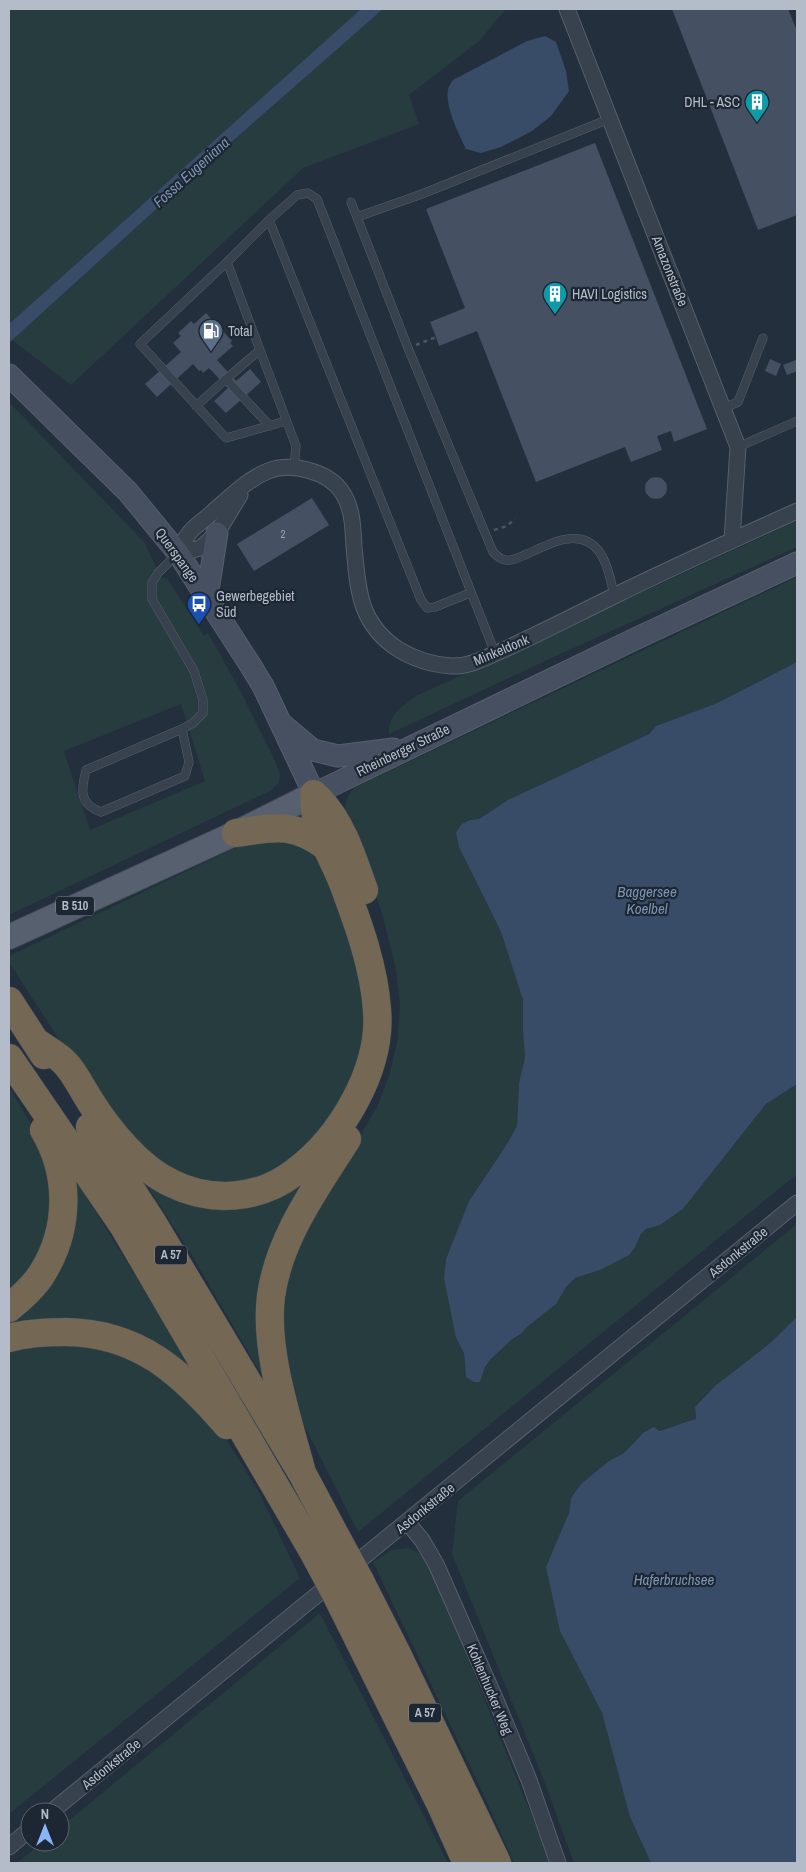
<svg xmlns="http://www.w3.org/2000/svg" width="806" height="1872" font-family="'Archivo Narrow',sans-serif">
	<rect width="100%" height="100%" fill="#242f3e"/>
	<path fill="#263c3f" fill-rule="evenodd" d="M9 9H361L9 324Z
		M383 9H506L479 41 409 95 419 124 303 168 71 385 12 340 186 182Z
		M9 402 144 542 162 579 166 577 204 636 208 633 242 694 276 763 280 774 279 782 272 790 9 915ZM181 704 205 781 90 830 64 751Z
		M797 521V547L556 656 389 734C388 715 402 706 416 696Z
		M797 577V662L715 704 656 726 649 734 508 800 479 819 470 820 459 847 501 932 523 1000V1031L525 1057 519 1083 517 1126 505 1147 469 1201 446 1259 444 1278 456 1338 464 1353 466 1377 480 1382 485 1367 491 1359 511 1340 522 1333 527 1327 555 1304 566 1287 575 1278 600 1270 635 1247 641 1234 647 1228 660 1225 683 1209 766 1104 797 1084V1174L358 1532 296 1409 286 1370 280 1308 293 1247 377 1107 389 1076 397 1043 400 1005 396 969 381 910 344 813C346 800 347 793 358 786Z
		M273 835 314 845 363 965 365 1037 344 1102 312 1147 261 1180 212 1185 169 1171 102 1106 9 962V956L246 843Z
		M9 1087 39 1138 53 1174 54 1220 27 1278 9 1297Z
		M318 1160 289 1219 272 1393 190 1252 138 1172 206 1199Z
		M68 1167 196 1374 182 1366 9 1330V1316L28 1299Z
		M797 1224V1317L769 1344 715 1386 695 1407 696 1419 684 1422 674 1428 643 1433 624 1453 609 1461 571 1498 569 1512 560 1631 602 1713 630 1817 651 1863H574L543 1778 452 1554 458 1501Z
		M90 1343 165 1373 216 1422 260 1494 300 1578 9 1814V1348Z
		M408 1548 419 1553 429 1563 551 1863H514L486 1800 373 1562 392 1550Z
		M320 1613 448 1863H17L43 1842H60V1828Z"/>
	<path fill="#394c67" d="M361 9H383L186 182 9 343V324Z
		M545 36 556 42 566 71 569 91 551 116 532 131 501 147 481 153 466 149C459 135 445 106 448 91 448 87 451 83 453 80L527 41Z
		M797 662V1084L766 1104 683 1209 660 1225 646 1229 641 1234 635 1247 629 1255 600 1270 575 1278 566 1287 556 1304 527 1327 522 1333 511 1340 491 1359 485 1367 480 1382H474L466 1377 464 1353 456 1338 444 1278 446 1259 469 1201 505 1147 517 1126 519 1083 525 1057 523 1031V1000L501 932 459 847 456 832 462 824 470 820 479 819 508 800 649 734 656 726 715 704Z
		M797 1317V1863H651L630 1817 602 1713 560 1631 546 1567 569 1513 571 1498 581 1484 609 1461 624 1453 643 1433 654 1427 659 1431C672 1428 683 1422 696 1419L695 1407 715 1386 769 1344Z"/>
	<path fill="#455162" d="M672 9H788L797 31V215L758 230Z
		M595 143 707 429 674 442 671 431 657 436 662 450 631 462 625 447 536 482 477 331 439 346 436 337 430 322 465 308 426 209Z
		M206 313 232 341 230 343 233 346 217 360 236 381 250 369 261 382 226 413 214 401 228 388 209 368 203 373 201 370 199 371 193 364 157 397 145 384 181 352 173 343 181 336 178 333 191 321 194 324Z
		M770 359 781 364 776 376 765 371Z
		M796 360 797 371 787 375 783 365Z
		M645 488a11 11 0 1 1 22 0a11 11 0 1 1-22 0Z
		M312 498 329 525 254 571 237 544Z"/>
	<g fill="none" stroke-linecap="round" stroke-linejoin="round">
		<defs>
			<path id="lane" d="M351 202 408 348 493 552C495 554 499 558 502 559 510 563 520 557 527 554 536 550 546 545 555 542 599 527 608 563 614 596
				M357 217 422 194 609 119
				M269 220 421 600 427 608 435 607 470 593
				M227 262 296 446 294 468
				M226 379 260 350
				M196 406 226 379 270 426
				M724 408 738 402 763 338
				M286 421 226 438 140 344 227 262 269 220 297 195 308 193 317 199 495 653
				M738 447 797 421
				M177 554 158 573 152 583V599L194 671 203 700V713L193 723 182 729 86 770C81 790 79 804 101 812L185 776 189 762 182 729"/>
			<path id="street" d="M567 9 738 447 732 540
				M178 553C181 547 184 540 188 535 192 528 200 523 206 518 225 502 244 481 268 471 291 462 328 471 342 492 353 508 353 529 354 547 356 567 357 589 364 608 378 644 413 663 451 666 469 667 485 658 501 651 539 634 575 615 612 597 673 567 735 539 797 511
				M178 553 201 548 217 533 240 495
				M407 1522 422 1540 436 1564 498 1705 529 1780 558 1863
				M51 1812 797 1203
				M9 1847 30 1829"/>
			<path id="secondary" d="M9 375 128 492 178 553 249 663 263 686 314 794 635 639 797 563
				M207 597 217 533
				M283 725 313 750 338 756 393 749"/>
			<path id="primary" d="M9 937 236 833 314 794"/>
			<path id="highway" d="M319 799C343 825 352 857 364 890
				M236 833C275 827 293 822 327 847
				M9 1001 44 1055
				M35 1041C44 1048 57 1054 65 1063 75 1073 82 1089 90 1101 108 1130 139 1168 171 1183 211 1203 259 1200 295 1172 341 1138 382 1069 377 1010 374 966 358 923 343 883 335 862 322 842 317 820 314 812 315 802 314 794
				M9 1058 123 1225 313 1551
				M90 1127 152 1222 302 1473 336 1537
				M9 1308C21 1298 35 1286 43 1272 70 1228 70 1174 44 1130
				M9 1338C27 1333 47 1332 66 1332 139 1333 182 1373 227 1425
				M302 1473C288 1420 264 1351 271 1296 279 1238 316 1188 347 1139
				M360 1581 397 1654 497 1863
				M337 1596 441 1805 467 1863"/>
		</defs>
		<use href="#lane" stroke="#565f6c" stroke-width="9"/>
		<use href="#street" stroke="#565f6c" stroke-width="17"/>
		<use href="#secondary" stroke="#565f6c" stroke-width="23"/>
		<use href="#primary" stroke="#414a57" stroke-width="26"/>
		<use href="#highway" stroke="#434c59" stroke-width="29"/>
		<path stroke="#44595c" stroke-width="2.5" stroke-dasharray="4 4" stroke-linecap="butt" d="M416 345 436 337
			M494 530 507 526 515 519"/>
		<use href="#lane" stroke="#38414e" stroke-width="8"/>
		<use href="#street" stroke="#38414e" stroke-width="15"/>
		<use href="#secondary" stroke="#465061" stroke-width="21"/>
		<use href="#primary" stroke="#56606e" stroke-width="24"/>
		<use href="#highway" stroke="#746855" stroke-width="28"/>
		<defs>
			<path id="highway-bridge" d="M336 1537 360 1581
				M313 1551 337 1596"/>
		</defs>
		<use href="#highway-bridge" stroke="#434c59" stroke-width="29" stroke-linecap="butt"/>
		<use href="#highway-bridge" stroke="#746855" stroke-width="28"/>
	</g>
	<defs>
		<symbol id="building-pin" viewBox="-11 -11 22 30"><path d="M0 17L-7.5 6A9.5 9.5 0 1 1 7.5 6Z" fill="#0f9aa8" stroke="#1d2633"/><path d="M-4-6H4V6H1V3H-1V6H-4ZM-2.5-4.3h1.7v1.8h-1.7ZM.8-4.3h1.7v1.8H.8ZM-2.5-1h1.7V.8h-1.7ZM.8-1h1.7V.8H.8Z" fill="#fff"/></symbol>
		<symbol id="fuel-pin" viewBox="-11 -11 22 30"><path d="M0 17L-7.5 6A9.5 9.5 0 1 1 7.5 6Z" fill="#5c6f8a" stroke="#1d2633"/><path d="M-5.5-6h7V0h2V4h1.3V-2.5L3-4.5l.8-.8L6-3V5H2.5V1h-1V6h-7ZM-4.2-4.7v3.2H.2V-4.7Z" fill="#fff"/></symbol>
		<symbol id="bus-pin" viewBox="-11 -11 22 30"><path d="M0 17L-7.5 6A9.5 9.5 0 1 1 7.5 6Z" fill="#1a4fb4" stroke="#1d2633"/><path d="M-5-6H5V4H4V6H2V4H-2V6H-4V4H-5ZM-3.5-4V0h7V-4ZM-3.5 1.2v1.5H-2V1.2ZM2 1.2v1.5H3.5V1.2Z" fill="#fff"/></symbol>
	</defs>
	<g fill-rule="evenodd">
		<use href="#building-pin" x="743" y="88" width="28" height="38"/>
		<use href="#building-pin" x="541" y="280" width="28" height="38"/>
		<use href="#fuel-pin" x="197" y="317" width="28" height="38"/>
		<use href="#bus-pin" x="185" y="590" width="28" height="38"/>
	</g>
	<g text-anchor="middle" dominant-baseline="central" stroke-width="4.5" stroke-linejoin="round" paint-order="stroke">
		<g font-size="11" fill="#98a1af">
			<text x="283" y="534">2</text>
		</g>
		<g fill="#1d2633" stroke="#878f9c" stroke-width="1">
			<rect x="56" y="896.5" width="38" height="19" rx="4"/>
			<rect x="155" y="1245.5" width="32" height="19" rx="4"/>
			<rect x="409" y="1703.5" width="32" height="19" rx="4"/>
		</g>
		<g font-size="12" font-weight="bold" fill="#b4bcc9">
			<text x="75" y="906">B 510</text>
			<text x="171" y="1255">A 57</text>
			<text x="425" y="1713">A 57</text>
		</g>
		<g font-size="14" fill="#b4bcc9" stroke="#1d2633" text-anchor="start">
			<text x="740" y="102" text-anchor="end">DHL - ASC</text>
			<text x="572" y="294">HAVI Logistics</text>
			<text x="228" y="331">Total</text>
			<text x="216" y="596">Gewerbegebiet<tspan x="216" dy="16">Süd</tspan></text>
		</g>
		<g font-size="14" fill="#b4bcc9" stroke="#1d2633">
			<text transform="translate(670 271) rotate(68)">Amazonstraße</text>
			<text transform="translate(177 555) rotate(54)">Querspange</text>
			<text transform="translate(501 650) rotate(-23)">Minkeldonk</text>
			<text transform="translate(403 750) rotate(-26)">Rheinberger Straße</text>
			<text transform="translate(738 1252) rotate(-39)">Asdonkstraße</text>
			<text transform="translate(425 1508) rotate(-39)">Asdonkstraße</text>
			<text transform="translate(490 1689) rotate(67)">Kohlenhucker Weg</text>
			<text transform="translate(111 1764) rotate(-39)">Asdonkstraße</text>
		</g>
		<g font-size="15" font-style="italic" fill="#7c92b1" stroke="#1d2633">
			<text transform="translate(191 172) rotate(-42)">Fossa Eugeniana</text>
			<text x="647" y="891">Baggersee<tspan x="647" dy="17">Koelbel</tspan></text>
			<text x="674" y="1579">Haferbruchsee</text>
		</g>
	</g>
	<rect width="806" height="1872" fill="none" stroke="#b4bcc9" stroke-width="20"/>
	<g transform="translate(45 1827)"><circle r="24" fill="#1d2633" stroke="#59626f"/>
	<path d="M0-4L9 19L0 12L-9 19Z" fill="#8ab4f8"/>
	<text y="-8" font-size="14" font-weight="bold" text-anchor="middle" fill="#b4bcc9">N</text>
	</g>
</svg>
